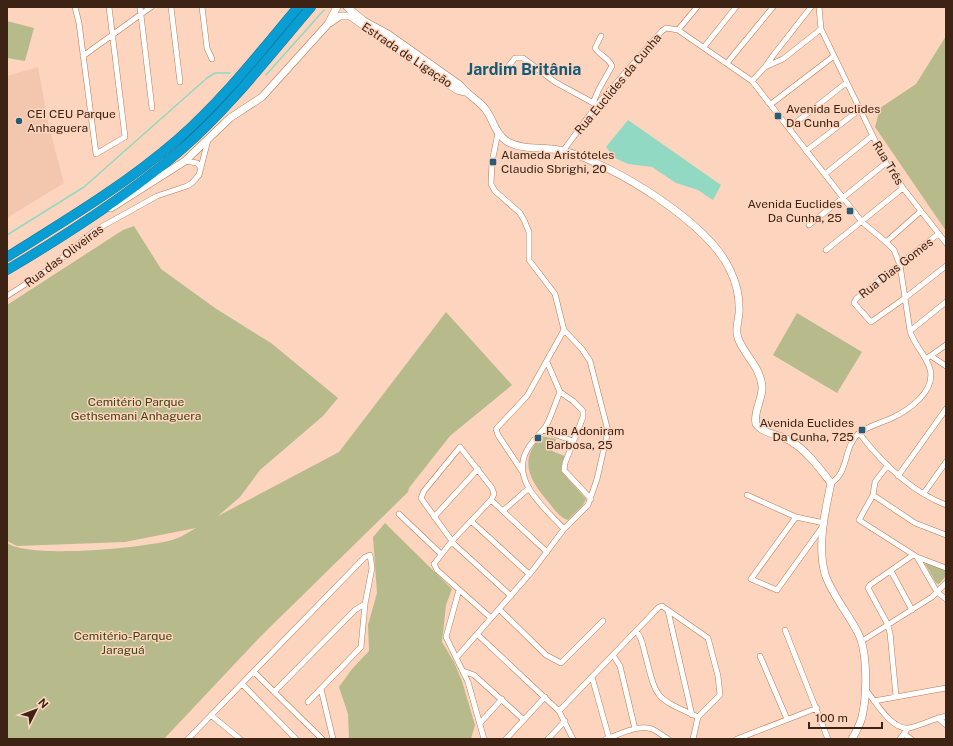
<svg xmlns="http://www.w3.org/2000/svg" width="953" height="746" font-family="'Public Sans',sans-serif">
	<rect width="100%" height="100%" fill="#fdd5be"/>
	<path fill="#f2c7ae" d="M38 67 49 127 64 183 7 218V76Z"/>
	<path fill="#b7bb8b" d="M7 21 34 28 25 61 7 58Z
		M946 36V231L875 127 880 108 916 84Z
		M134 226 161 269 215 308 271 343 338 398 323 416 260 470 240 497 218 516 339 452 446 312 512 385 450 436 409 488 408 492 260 637 164 739H7V543C30 559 143 548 172 540 180 538 189 532 196 528L125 542 17 546 7 541V305L123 230Z
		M797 313 862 352 837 393 773 355Z
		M541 436 556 439 552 451 565 456 561 467 562 472 586 499 583 505 568 520C560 518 555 510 550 504 531 482 517 462 541 436Z
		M385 523 452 589 446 605 442 642 454 662 462 681 475 725 471 739H349L348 714 339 687 352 669 369 651 368 625 377 593 373 537Z
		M924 562 946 570V576L939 584 936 583Z"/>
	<path fill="#91d9c2" d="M628 120 721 185 713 200 698 190 676 183 652 167 628 164 615 158 606 147Z"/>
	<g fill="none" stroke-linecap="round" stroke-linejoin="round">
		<path stroke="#91d9c2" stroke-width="1.5" d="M266 75 324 10
			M7 235 84 187 207 78 215 73H230"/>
		<defs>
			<path id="street" d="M75 7 79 23 96 154 125 137 109 7
				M140 7 152 108
				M171 7 180 82
				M202 7 207 48 212 59
				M819 7 821 29 886 163 903 188 946 243
				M678 30 697 7
				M704 47 736 7
				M83 56 151 7
				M727 63 773 7
				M765 67 775 53 811 7
				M507 68 515 58H523L555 82 597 105
				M752 81 765 67 783 59 821 29
				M593 103 599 89 612 66C608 57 600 56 595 48L601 36
				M771 104 834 56
				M789 128 846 83
				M563 151 597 105 662 31 666 28 678 30 752 81 862 222 886 242 894 250 900 265 910 331C914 345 926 355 930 369 936 391 909 410 892 418 881 423 867 426 858 434 843 448 849 473 831 483
				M806 151 859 110
				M185 161 197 163 201 168
				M825 174 872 136
				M809 225 886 163
				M938 234 856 299 854 303 871 322 905 298 946 266
				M886 242 921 211
				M826 250 903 188
				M7 296 49 269 94 231 157 196 187 186 192 183 199 175 208 140
				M910 331 946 302
				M931 356 946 366
				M926 359 946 345
				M547 362 560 392 573 401 583 411V417L565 463 564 470 591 499
				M560 392C555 403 552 415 546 426 540 434 532 441 527 450 510 481 545 508 564 529
				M543 430 573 441
				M859 433C882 463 910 491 946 505
				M887 466 875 482 873 495 859 520 917 557 946 568
				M522 471 498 435 496 429 527 396 564 330
				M898 476 946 409
				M924 493 946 462
				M747 495 796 517 751 579 777 590 823 526
				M873 495 915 523 946 535
				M491 500 547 552
				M504 510 529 488
				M399 514 441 554
				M434 517 478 469
				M796 517 824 523
				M471 521 529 574
				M917 557 937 592 946 599
				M891 571 912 610
				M459 590 446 637 468 682 484 739
				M499 609 546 655 561 663 603 621
				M668 611 692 715
				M491 618 437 570 434 564 452 541 491 500 494 494 492 488 460 447 424 491 421 498 423 501 452 541 455 545 511 596
				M785 630 828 739
				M636 631C642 637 643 646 645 654 657 700 654 697 698 717
				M477 634 559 711 573 739
				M862 641 932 597 946 583
				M613 655 620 666 635 729
				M760 656 787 719
				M457 657 533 570 564 529 588 505 597 479 608 431 590 361 582 349 564 330 555 294 529 260V232L524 220 520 213 495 191 491 184 492 162 498 133
				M463 671 474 675 524 720
				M254 672 322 739
				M592 677 609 738
				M242 684 296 739
				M321 689 333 739
				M866 690C875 701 892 731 909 728 922 725 933 719 946 716
				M274 692 355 610 365 604
				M896 696 890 633 887 623 868 588 870 585 913 555
				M874 701 946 688
				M559 711 659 607 662 606 708 638 718 676 720 695 698 717 693 739
				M212 716 240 739
				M938 718 946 725
				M480 723 502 699
				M904 734 911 739
				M188 739 365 557 370 555 372 568 365 604 361 647 308 702
				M506 739 545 697
				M548 739 565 721
				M606 739C619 735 637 724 652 729 657 731 663 736 668 739
				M737 739 817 708
				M900 739 908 728"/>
			<path id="secondary" d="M347 7 364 21 388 34 460 85C467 95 479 100 486 110 494 121 495 134 508 142 525 151 546 146 564 151 613 164 709 223 730 270 737 284 740 298 739 314 738 322 735 330 738 338 744 355 760 366 762 386 763 399 753 411 756 424 764 435 781 434 792 442 808 452 820 469 831 483 825 512 817 545 825 574 832 595 848 613 858 633 868 652 867 696 862 717 860 725 856 732 852 739
				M330 23 340 16H350L457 90 465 92
				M111 208 185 161 230 118 262 97 328 24 337 7"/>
			<path id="highway" d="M7 257C66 220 125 185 177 140 222 101 260 52 298 7
				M7 270C68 234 129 195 182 149 230 107 270 55 311 7"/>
		</defs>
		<use href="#street" stroke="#b67a55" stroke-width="6"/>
		<use href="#secondary" stroke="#b67a55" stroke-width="8"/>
		<use href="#highway" stroke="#1b7390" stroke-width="10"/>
		<use href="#street" stroke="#fff" stroke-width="5"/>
		<use href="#secondary" stroke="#fff" stroke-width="7"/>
		<use href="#highway" stroke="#099ed3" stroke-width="9"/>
	</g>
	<g fill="#255d78" stroke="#fdd5be" stroke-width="1.5">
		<rect x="774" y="112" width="8" height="8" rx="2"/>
		<circle cx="19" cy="121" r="4"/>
		<rect x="489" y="158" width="8" height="8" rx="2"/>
		<rect x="846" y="207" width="8" height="8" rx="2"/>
		<rect x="858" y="426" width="8" height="8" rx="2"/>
		<rect x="534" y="434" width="8" height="8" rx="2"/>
	</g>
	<g text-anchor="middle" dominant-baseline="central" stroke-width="3" stroke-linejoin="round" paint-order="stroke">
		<g font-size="12" fill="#3c2314" stroke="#fdd5be">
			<text transform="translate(407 55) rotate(34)">Estrada de Ligação</text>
			<text transform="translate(618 84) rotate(-50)">Rua Euclides da Cunha</text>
			<text transform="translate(888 163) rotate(59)">Rua Três</text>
			<text transform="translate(64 256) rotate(-37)">Rua das Oliveiras</text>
			<text transform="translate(896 268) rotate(-38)">Rua Dias Gomes</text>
		</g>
		<g font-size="12" fill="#3c2314" stroke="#fdd5be" text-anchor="start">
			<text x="786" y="109">Avenida Euclides<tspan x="786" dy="14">Da Cunha</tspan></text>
			<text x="27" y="114">CEI CEU Parque<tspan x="27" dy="14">Anhaguera</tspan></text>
			<text x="501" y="155">Alameda Aristóteles<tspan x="501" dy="14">Claudio Sbrighi, 20</tspan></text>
			<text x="842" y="204" text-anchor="end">Avenida Euclides<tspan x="842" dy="14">Da Cunha, 25</tspan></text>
			<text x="854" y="423" text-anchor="end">Avenida Euclides<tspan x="854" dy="14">Da Cunha, 725</tspan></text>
			<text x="546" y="431">Rua Adoniram<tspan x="546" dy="14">Barbosa, 25</tspan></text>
		</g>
		<g font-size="12" fill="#404214" stroke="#fdd5be">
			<text x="136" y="402">Cemitério Parque<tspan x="136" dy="14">Gethsemani Anhaguera</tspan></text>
			<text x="123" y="636">Cemitério-Parque<tspan x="123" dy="14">Jaraguá</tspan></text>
		</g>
		<g font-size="16" font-weight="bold" fill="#145976" stroke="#fdd5be">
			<text x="524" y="69">Jardim Britânia</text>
		</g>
	</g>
	<rect width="953" height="746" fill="none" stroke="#3c2314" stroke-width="16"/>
	<g transform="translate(36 710) rotate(48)" stroke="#fdd5be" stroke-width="3" paint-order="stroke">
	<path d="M0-3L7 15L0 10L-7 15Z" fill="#3c2314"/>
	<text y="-6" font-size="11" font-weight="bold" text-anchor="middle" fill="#3c2314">N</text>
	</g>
	<path d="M809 722v6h73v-6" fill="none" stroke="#3c2314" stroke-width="2"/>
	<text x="815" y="722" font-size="12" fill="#3c2314" stroke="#fdd5be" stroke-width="3" paint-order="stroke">100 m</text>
</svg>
